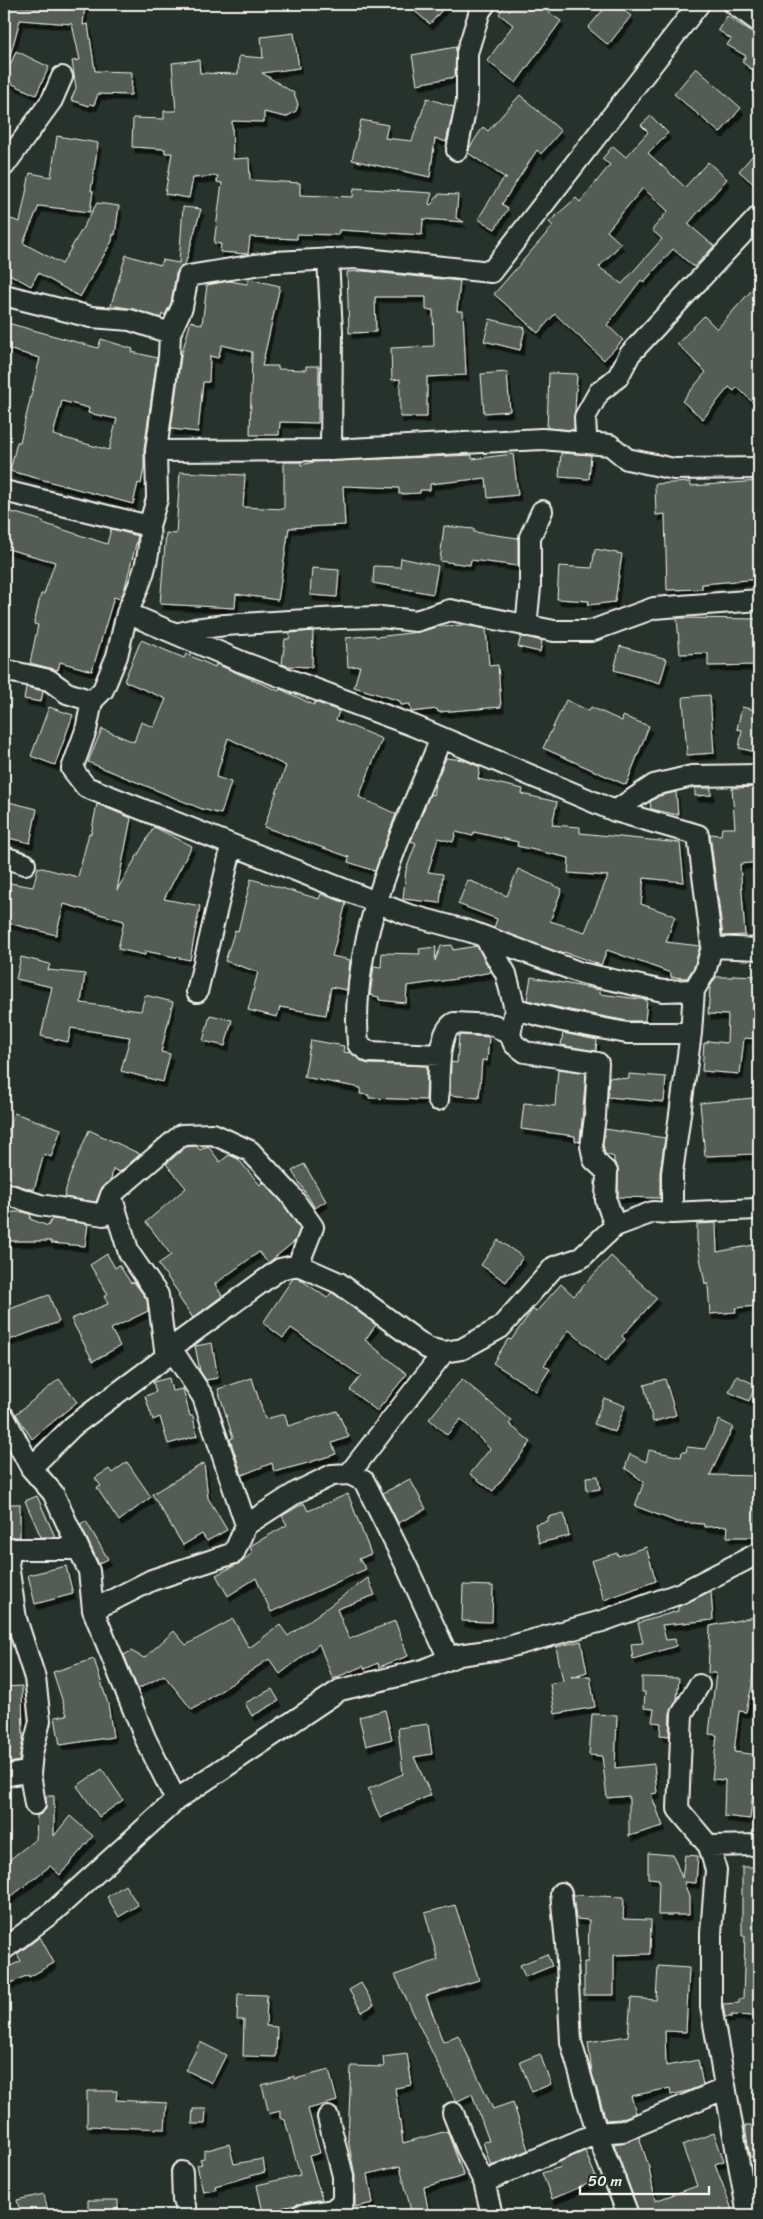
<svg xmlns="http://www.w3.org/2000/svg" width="763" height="2219" font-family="Sriracha,sans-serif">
	<defs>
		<filter id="shadow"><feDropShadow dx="3" dy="5.5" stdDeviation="0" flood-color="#0009"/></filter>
	</defs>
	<rect width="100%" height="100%" fill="#26332d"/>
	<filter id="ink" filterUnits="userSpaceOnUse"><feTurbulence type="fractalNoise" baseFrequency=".02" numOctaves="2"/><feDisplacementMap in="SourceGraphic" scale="10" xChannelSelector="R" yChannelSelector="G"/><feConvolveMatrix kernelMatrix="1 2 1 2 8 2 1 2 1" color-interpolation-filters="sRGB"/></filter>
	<g filter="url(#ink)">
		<path fill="#525c55" stroke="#f4f1e8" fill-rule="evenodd" filter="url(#shadow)" d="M4 4H20L19 6 68 10V4H85L83 25 88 24 95 71 132 72 131 95 98 94 94 105 90 104 89 106 71 100 76 88 72 61 80 60 72 24 20 20 8 63 4 62Z
			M406 4H447L430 24Z
			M506 4H537L561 21 516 83 487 61 513 25 499 14Z
			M608 4H616L631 16 608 45 588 28Z
			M727 16 759 37V75L742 62 746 56 727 45 731 39 718 30Z
			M294 33 299 68 262 73 294 93 298 104 296 111 286 117 264 112V122L232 121 233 159 249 158 250 180 300 183V195L353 197 354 188 432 193 429 204 431 205 439 194 458 195 456 218 464 222 423 219 422 235 339 230V235L297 234V239L250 237 248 254 220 252 221 244 214 243 222 183 217 182 218 176 193 178 189 198 165 194 172 153H165V149L132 147 133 118 164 119V111H176L172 63 199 60 200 73 238 74 239 56 263 58 261 37Z
			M456 47 455 77 417 84 412 55Z
			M16 51 49 67 36 95 4 80Z
			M696 68 741 108 720 133 674 94Z
			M520 95 561 131 541 154 537 150 502 204 508 209 495 229 478 219 503 179H507L468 153 470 147 483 127 488 131Z
			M427 98 454 107 446 142 435 138 430 177 352 160 361 120 388 125 385 138 412 141Z
			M651 116 668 133 648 153 685 187 708 162 727 179 688 224 714 246 694 267 673 249 644 282 641 280 607 325 623 340 604 360 555 314 538 333 494 294 553 226 549 222 576 198 580 202 610 165 602 159 613 146 626 157 648 132 641 125ZM643 188 668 211 652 230 662 239 622 284 599 267 621 244 607 231Z
			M57 136 98 143 91 191H93L90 212 39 206 23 243 62 264 97 203 119 206 115 235 113 234 112 241 80 297 38 273 31 286 4 271V217L20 222 30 173 51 177Z
			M759 148V189L739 171Z
			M183 207 201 209 185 265 183 264 185 265 179 268 176 274 171 303 165 315 162 314 161 318 133 309 111 305 126 255 160 265 162 260 179 263Z
			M363 271 460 281 457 311H463L466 375 427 377V417H400V379L392 380 391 348 434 346 433 310H426V297H375L376 332 349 333 347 272Z
			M249 279 280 286 262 366H278V369L306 370V366H319L318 423 280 422 279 435H250L252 352 222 345 218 358 210 356 209 382H203L198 432 171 429 181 356 191 321 202 325 207 285 229 281 247 284Z
			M759 282V409L737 387 734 391 729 387 703 419 682 401 706 372 677 344 704 316 717 329Z
			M490 319 525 328 520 350 484 341Z
			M4 322 98 348 101 339 133 349 132 352 157 358 144 449V468L141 484 138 483 133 504 10 471 17 442H20L40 358 4 348ZM62 401 89 408 88 413 117 419 109 450 53 435Z
			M507 372 510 411 484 413 481 374Z
			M549 373 577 374 574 430 547 428Z
			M561 453 591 455 589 479 559 477Z
			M513 454 518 495 488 498 486 478 430 484V490H420V493L399 494V488L343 486 345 525 289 528 278 600 236 594 235 608 160 604 166 533 176 534 180 472 245 475 243 507 284 509V462H301V465L314 462 472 455V459Z
			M759 481V579L702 584V589L667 590 665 514 656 515 655 484 690 482 691 486Z
			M12 512 43 521V523L107 544 111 529 138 536 124 591 120 599 114 597 92 671 60 662 58 670 30 663 38 625 34 624 41 594H44L55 562 4 548Z
			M444 526 474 529V532L518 538V566L471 560 470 565 440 561Z
			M595 549 622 554 615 602 588 605 589 601 557 599 559 566 592 568Z
			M401 558 438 566 433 594 373 583 374 566 400 567Z
			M312 568 339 570 337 597 310 595Z
			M677 618 759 619V665L708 666V653L680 654Z
			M464 625 486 629 489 666 498 665 501 707 438 712 437 709 411 712 410 704 401 705 400 701 354 687 360 666 348 667 346 638 375 635 376 637 419 632 440 626Z
			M313 631 312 667 288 666 282 664 285 639H289L290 633Z
			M521 636 542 641 540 652 518 647Z
			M141 640 184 658 186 654 215 667 216 664 279 691 280 689 314 705 315 702 339 711 336 720 382 739 359 797 396 814 375 871 348 862 349 857 264 827 286 766 228 738 216 777 231 782 221 814 202 809 88 762 102 729 134 742 141 722 154 727 166 699 124 681Z
			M620 646 667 659 660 683 614 670Z
			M26 687 43 691 41 702 24 699Z
			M710 695 714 753 687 755 683 697Z
			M566 700 589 711 591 707 622 721 623 716 649 726 626 785 543 748Z
			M49 707 73 715 55 765 31 756Z
			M742 707 759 711V753L739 748 742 730 737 729Z
			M446 758 464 760 480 767 478 779 523 789 522 794 557 802 552 825 580 827V833L680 843 684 882 644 878 641 904 675 916 666 942 700 946 694 967 687 978 671 977V973L607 950 601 965 564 952 563 954 494 928 497 919 458 904 468 880 507 896 518 869 562 889 550 921 585 932 608 876 568 873 569 858 517 846 518 842 474 832 473 836 456 832 453 842 438 838 428 872 443 874 440 903 403 899 406 870 416 843 411 841 430 794 433 795 435 784Z
			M759 787V862L740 864 745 935 723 936 710 834 721 835 722 828H735L732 788Z
			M695 788H711V795L695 796Z
			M676 792 678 815 651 809 650 802 659 796Z
			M9 802 37 809 30 843 4 837V823Z
			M97 804 131 818 117 890 154 827 192 846 164 899 200 906 190 960 145 951V955L118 949 124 921 64 904 56 935 4 922V882L33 887 38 867 78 877 89 833 91 834Z
			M251 879 319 899 321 894 346 903 332 956 350 960 347 990 331 987 326 1015 280 1007 277 1017 248 1010 258 972 225 961 235 930 238 931Z
			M452 945 453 950 477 946 491 972 456 979 407 986 406 1003 379 1000V997L370 995 374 966 381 967 382 953 420 954 419 949 436 947 435 961 441 946Z
			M21 957 50 964 48 970 85 974 81 1003 141 1011 145 995 173 1002 161 1052 170 1054 163 1082 121 1071 130 1037 71 1028 68 1042 41 1036 52 987 16 979Z
			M733 975 759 976V1039L744 1038 740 1074 702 1071 704 1043H707L708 1041 727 1043 728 1015 708 1014 710 987 716 977H733Z
			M531 977 600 990V994L647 1000 645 1021H628L565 1009 527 1000Z
			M210 1015 232 1020 225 1046 203 1041Z
			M563 1033 597 1040 596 1051 561 1045Z
			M459 1035 489 1037 487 1061 482 1060 479 1098 450 1095 451 1062 457 1063Z
			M311 1040 344 1046 343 1052 351 1053 368 1064 427 1066 426 1100 369 1098V1095L360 1094 361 1088 304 1077Z
			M558 1069 586 1073 580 1142 575 1141V1136L521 1129 524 1103 555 1106Z
			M629 1074 666 1077 664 1102 608 1097 609 1077 629 1079Z
			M753 1098 756 1154 705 1156 700 1103Z
			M14 1113 61 1129 51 1157 44 1154 34 1190 4 1181V1142Z
			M605 1129 665 1138 660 1172V1198L618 1197V1168L614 1162V1157L605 1154 603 1144Z
			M89 1130 140 1154 120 1172 113 1169 111 1180 102 1187 96 1202 64 1197 69 1178Z
			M196 1146 200 1150 208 1146 220 1162 229 1155 238 1159 260 1185 263 1182 281 1201 300 1229 295 1241 268 1263 259 1252 215 1284 222 1296 193 1318 178 1296 180 1295 158 1264 171 1255 146 1222 186 1188 166 1164 186 1147Z
			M304 1164 326 1201 315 1208 292 1171Z
			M4 1212H24L31 1215 30 1219 48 1226 52 1219 88 1224 85 1246 51 1243V1241H4Z
			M716 1223 717 1252 759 1244V1272L756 1273V1306L735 1308 736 1312 710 1314 708 1284H705L697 1241V1224Z
			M498 1240 523 1257 506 1282 481 1265Z
			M107 1254 115 1268 119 1265 131 1283 134 1282 147 1300 148 1311 111 1329 120 1346 93 1361 71 1319 108 1304 104 1296 108 1294 90 1265Z
			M611 1256 657 1298 622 1336 625 1339 605 1362 569 1330 544 1365 550 1369 536 1391 493 1363 508 1339 511 1340 533 1309 536 1312 561 1284 574 1296Z
			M297 1277 327 1298 331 1293H333L376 1325 365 1340 407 1374 377 1411 350 1390 361 1376 291 1328 283 1338 263 1323 293 1278Z
			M49 1295 59 1322 4 1342V1311Z
			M212 1343 218 1378 206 1380 200 1371 195 1346Z
			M737 1376 756 1385 749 1401 729 1392Z
			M169 1378 172 1391 183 1389 190 1416H193L197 1436 168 1444 160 1417 153 1420 145 1396 156 1392 153 1382Z
			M252 1378 265 1419 285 1414 288 1426 337 1411 349 1437 332 1443 336 1454 304 1464 274 1472 272 1463 242 1475 230 1439 233 1438 218 1389Z
			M59 1379 77 1402 32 1439 16 1414Z
			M462 1379 512 1421 509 1424 531 1442 493 1491 470 1474 490 1449 461 1419 447 1435 429 1419Z
			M665 1379 676 1415 653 1422 644 1385Z
			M604 1398 625 1406 615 1432 594 1424Z
			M719 1420 733 1427 710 1475 759 1476V1537H727L728 1526 704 1527V1524L677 1522 635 1506 644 1482 625 1468 630 1454 646 1462 649 1450 681 1457 682 1452H686L687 1447 705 1449Z
			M127 1462 151 1497 119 1521 97 1488 101 1486 95 1478 109 1469 112 1473Z
			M204 1463 208 1498 227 1530 207 1541 202 1534 183 1545 152 1494Z
			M598 1476 600 1489 587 1491 586 1477Z
			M410 1479 426 1509 398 1523 383 1493Z
			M348 1494 371 1554 359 1559 366 1569 271 1612 256 1578 228 1596 216 1575 242 1562 252 1553 250 1546 287 1525 282 1516 304 1503 308 1511Z
			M37 1496 55 1537H41L25 1501Z
			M4 1504H20V1537H4Z
			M564 1513 569 1536 539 1543 535 1524 548 1521V1517Z
			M86 1521 108 1559 99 1564 80 1524Z
			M646 1547 656 1581 604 1600 591 1561 617 1553 618 1556Z
			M66 1566 73 1594 35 1604 28 1575Z
			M368 1578 375 1595 337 1609 349 1639 395 1621 408 1656 379 1667 378 1663 365 1669 363 1666 333 1679 319 1644 280 1674 269 1659 192 1710 164 1675 138 1689 124 1655 131 1651 144 1658 174 1631 186 1645 233 1619 249 1648 280 1625 288 1636Z
			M463 1585 493 1586 492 1622 462 1621Z
			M711 1591 713 1620 662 1625 666 1640 675 1639 676 1646 633 1659 631 1644 643 1643 638 1623 678 1611V1607Z
			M759 1616V1644L754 1646 752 1685 746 1712 739 1711 734 1752 759 1755V1784L754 1783 750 1819 724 1816 725 1780 712 1779 717 1735 709 1734 716 1673H708L710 1626Z
			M581 1641 587 1672 571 1677 590 1676 595 1707 555 1714 550 1684 563 1681 556 1647Z
			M94 1659 108 1704 113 1737 60 1745 55 1717 67 1715 53 1672Z
			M642 1677 679 1678 677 1699 670 1713 669 1736 660 1735 661 1723 652 1722 654 1709 644 1708 645 1692H642Z
			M22 1686 23 1740 19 1761 4 1764V1687Z
			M272 1689 279 1701 252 1716 245 1703Z
			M385 1710 392 1739 366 1746 359 1717Z
			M592 1714 617 1715 615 1768 654 1764 657 1793 651 1794 663 1826 629 1836V1796L607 1798 602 1756 589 1755Z
			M428 1724 432 1754 414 1757 431 1795 380 1818 368 1789 403 1774 398 1728Z
			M102 1769 123 1800 99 1817 77 1786Z
			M46 1796H54V1836L70 1816 93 1836 60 1875 50 1866 4 1902V1864L36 1839 37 1816 42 1813 46 1809Z
			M648 1853 673 1855 682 1878 685 1855 698 1856 696 1883 684 1882 689 1897V1915H658L659 1879 648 1878Z
			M742 1867H759V2016L731 2015 732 2017H725L723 2004 739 2003V1999H743L745 1936H742Z
			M125 1885 138 1905 119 1917 107 1897Z
			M573 1895 624 1897 623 1919 651 1920 650 1954 614 1955V1995H584V1962H588L589 1920 576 1919Z
			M455 1905 479 1980 426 1996 443 2042 458 2035 493 2109 513 2102 528 2150 491 2166 483 2142 489 2141 472 2094 456 2102 395 1975 438 1960 425 1913Z
			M40 1937 54 1963 29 1977 28 1975 4 1986V1969L21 1961 17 1954Z
			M547 1954 552 1966 525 1977 520 1965Z
			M658 1966 689 1968 686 2032 665 2031 666 2066 698 2060 703 2085 688 2091 671 2095 670 2088 631 2096 636 2113 620 2119 606 2120 592 2073 588 2042 628 2036 631 1998 656 2000Z
			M361 1983 374 2005 362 2012 349 1990Z
			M238 1994 267 1995 266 2026 277 2027 276 2057 243 2056 244 2020H237Z
			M200 2042 226 2055 212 2083 186 2070Z
			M407 2054 412 2085 395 2088 403 2143 447 2131 464 2176 424 2187 429 2215H412L400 2166 368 2174 373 2203 355 2207V2176L348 2139 351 2066 384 2067 383 2057Z
			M540 2054 551 2084 532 2092 520 2062Z
			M329 2070 337 2101 308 2109 320 2153 309 2156 322 2199 263 2212 257 2185 300 2175 285 2120 280 2118V2111L269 2114 262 2085 295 2076V2079Z
			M87 2091H117L116 2100 167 2103 165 2129 87 2126Z
			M193 2109H206L205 2124H192Z
			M745 2126H759V2157H750Z
			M714 2133 724 2161 715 2164 734 2215H640L614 2144 627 2142 639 2137 649 2167 655 2201 697 2186 682 2145Z
			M229 2144 234 2164 263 2159 265 2172 215 2186 216 2190 203 2192 197 2165 202 2164 200 2159 204 2158V2151Z
			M585 2151 597 2180 552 2199 542 2173 561 2167 559 2162Z
			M44 2194 49 2215H21L17 2200Z
			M88 2200H118V2215H88Z"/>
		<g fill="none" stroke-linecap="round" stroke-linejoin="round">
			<defs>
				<path id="street" d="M734 4 759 22
					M457 150 467 101V53L480 11 485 4
					M4 166 52 100 62 77
					M328 259 332 332 331 450
					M4 295 91 317 130 320 170 333
					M580 442 586 435 585 417 599 392 618 377 630 354 759 216
					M156 451 169 356 170 333 182 307 188 276 274 262 356 258 491 272 699 4
					M4 491 149 526C152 557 140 585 127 613
					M149 526 157 499 156 451 331 450 542 439 610 445 627 459 674 469 759 468
					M526 626 530 588V537L542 511
					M176 634 195 629 225 625 339 618 381 617 416 621 450 610 554 631H591L654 608 759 600
					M4 670 49 680 67 693 92 701 86 730 72 769 86 787 406 914 472 932 581 973 663 991 694 990
					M92 701 103 690 117 656 127 613 242 662 414 726 615 811 698 835 712 947 705 972 694 990 691 1033 672 1173V1213L756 1209
					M615 811 654 785 692 776 759 775
					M4 857 25 864
					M485 937 506 974 515 1009 510 1035 514 1044 525 1052 598 1063 595 1117 591 1146 594 1160 607 1172 606 1200 615 1226
					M712 947 759 949
					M197 992 232 845
					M515 1009 562 1021 627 1033H691
					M440 1055 369 1052 358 1044C349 936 402 835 441 738
					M438 1100C439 1081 436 1033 454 1023L494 1025 510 1035
					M4 1193 40 1205 104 1215 111 1195 181 1135 213 1134 250 1151 290 1194 313 1227 298 1265
					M111 1195 129 1253 158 1295 166 1357
					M171 1348 203 1397 246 1525
					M4 1417 31 1468 53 1493 89 1571 93 1610 145 1738 176 1800
					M31 1468 73 1426 166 1357 171 1348 280 1269 298 1265 339 1283 427 1348 444 1352 462 1349 500 1328 554 1267 581 1258 615 1226 653 1212 672 1213
					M349 1474 444 1352
					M11 1548 8 1565 16 1619 35 1678 40 1721 32 1753 30 1774 35 1804
					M4 1549H78
					M93 1610 152 1580 234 1553 246 1525 297 1492 332 1475 349 1474 364 1481 405 1563 449 1659
					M699 1685 682 1714 678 1809 709 1846 716 1870 711 1933V2007L748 2215
					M4 1776 20 1773 30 1774
					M709 1846 759 1845
					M561 1893 566 1943 571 2042 597 2133 628 2215
					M4 1949 54 1911 176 1800 340 1690 423 1670 459 1655 501 1649 602 1621 681 1593 759 1553
					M453 2113 467 2148 484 2182 492 2215
					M182 2172 183 2200 188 2215
					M484 2182 597 2133 623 2131 724 2089
					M301 2215 332 2210 343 2202V2176L328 2117"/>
			</defs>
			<use href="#street" stroke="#f4f1e8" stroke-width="24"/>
			<use href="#street" stroke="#26332d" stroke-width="20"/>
		</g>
	</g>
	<rect width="763" height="2219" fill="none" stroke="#26332d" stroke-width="20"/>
	<rect x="10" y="10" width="743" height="2199" fill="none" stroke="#f4f1e8" stroke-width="2" filter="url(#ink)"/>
	<path d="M580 2186v8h129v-8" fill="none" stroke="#f4f1e8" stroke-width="2.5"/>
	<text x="588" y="2186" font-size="15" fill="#f4f1e8" stroke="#26332d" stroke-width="4" paint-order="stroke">50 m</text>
</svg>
